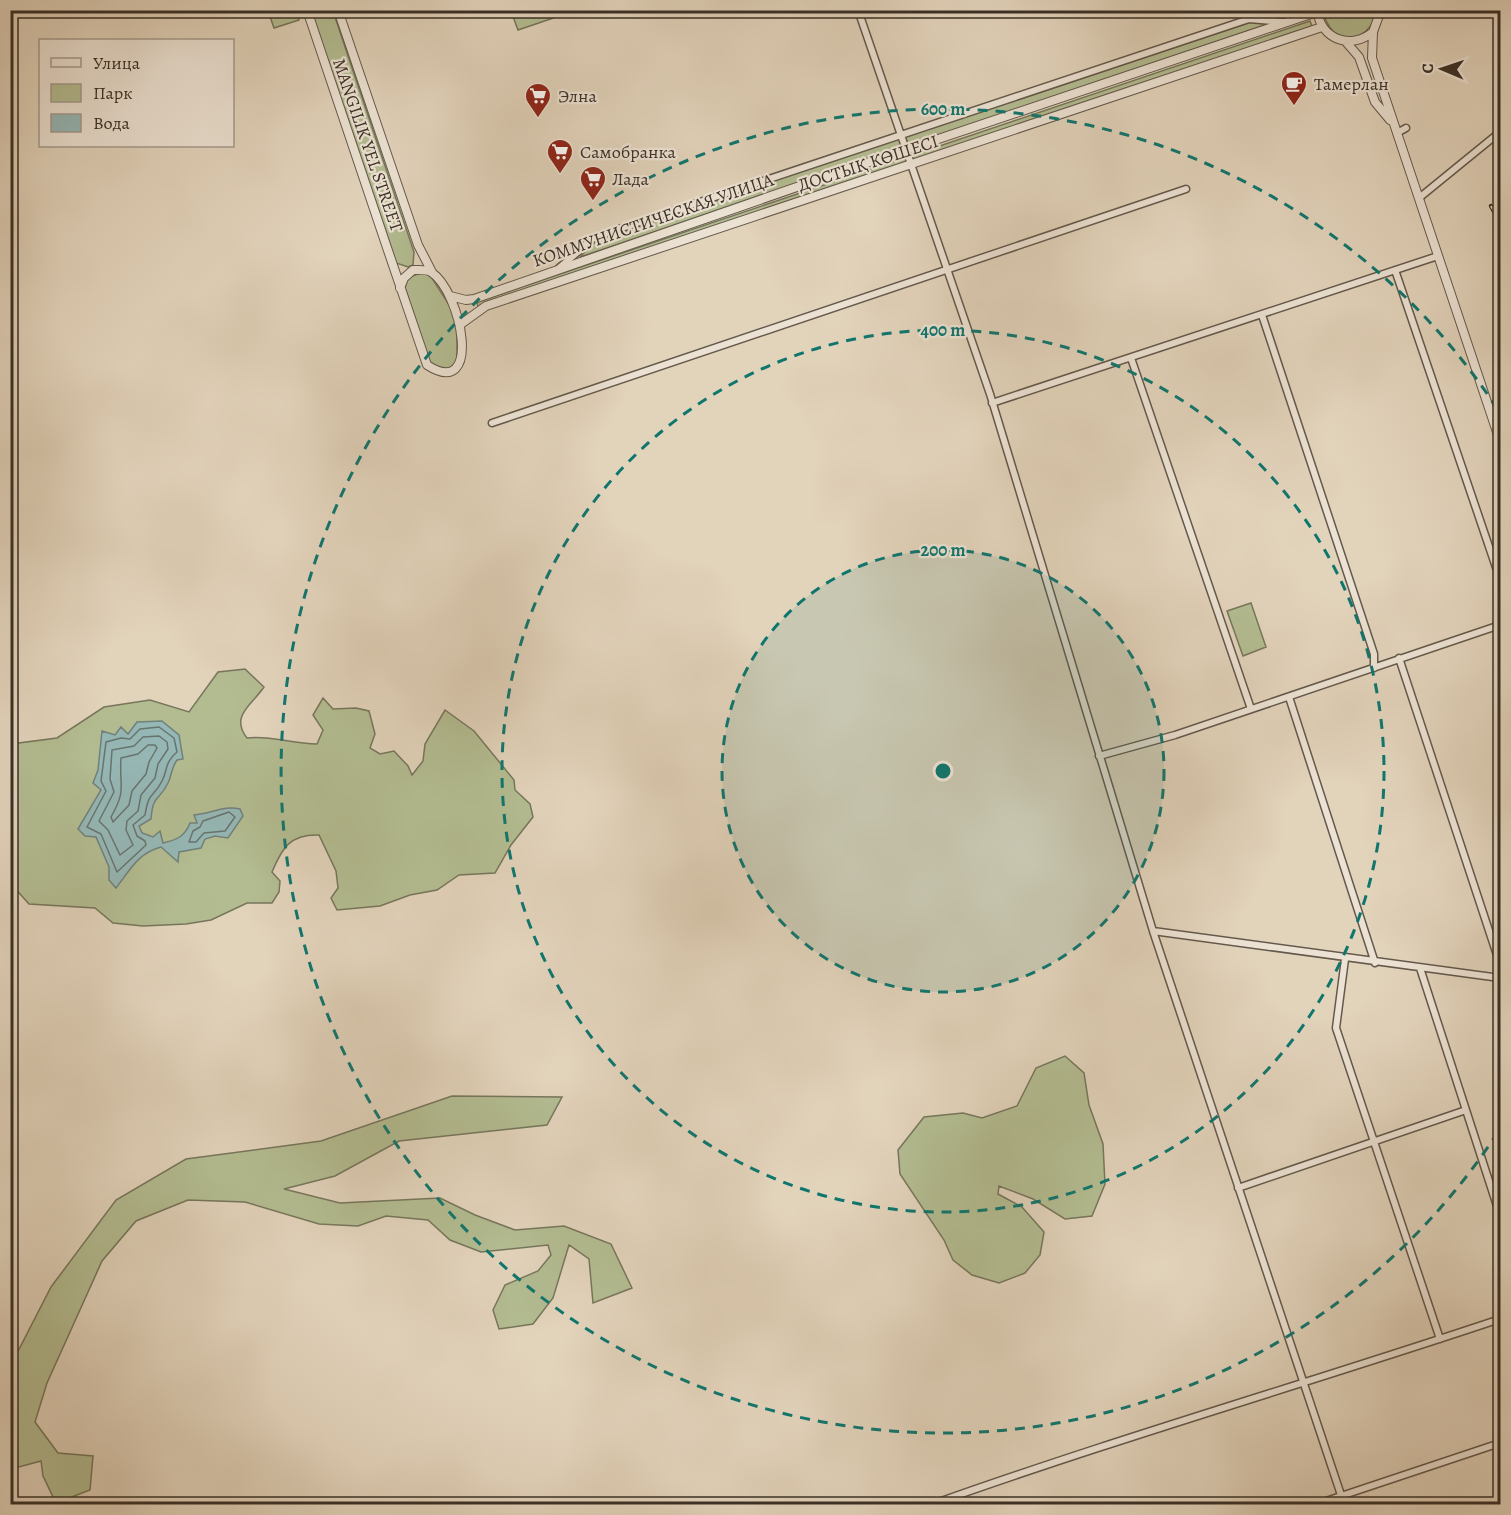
<svg xmlns="http://www.w3.org/2000/svg" width="1511" height="1515" font-family="Alegreya,serif">
	<rect width="100%" height="100%" fill="#e2d3bb"/>
	<filter id="stains"><feTurbulence type="fractalNoise" baseFrequency=".00333" numOctaves="4"/><feColorMatrix values="0 0 0 0 .2 0 0 0 0 .09 0 0 0 0 .02 0 0 0 .5 -.17"/></filter>
	<radialGradient id="worn" r=".72"><stop offset=".6" stop-color="#630" stop-opacity="0"/><stop offset="1" stop-color="#630" stop-opacity=".3"/></radialGradient>
	<path fill="#b3bc91" stroke="#76765c" stroke-width="1.5" d="M268 11H296L299 20 274 28Z
		M311 11H333L414 252 413 265 408 267 396 263Z
		M511 11V10L574 11 518 30Z
		M1323 11H1378C1367 46 1331 48 1323 11Z
		M1310 21 1313 29 1307 28 478 307 477 302Z
		M1251 22 1270 24 580 257 597 239Z
		M422 272 430 275 457 317V362L449 369 433 367 430 362 405 288 408 278Z
		M1251 603 1266 647 1243 656 1227 611Z
		M245 669 264 687C251 706 230 716 247 738 270 735 292 744 317 744L323 730 313 715 323 698 333 709 356 708 369 711 375 734 370 748 380 754 394 751 408 766 412 775 423 761 425 744 445 710 474 731 514 780 515 790 530 804 533 817 511 845 495 873 459 875 437 890 410 895 380 906 337 910 331 898 338 888 336 871 319 835C290 834 282 848 272 872L280 881 279 892 272 903H247L211 920 186 924 143 926 113 923 95 908 29 904 11 884V744L57 738 104 707 150 700 189 712 218 672Z
		M1065 1056 1084 1073 1089 1105 1103 1144 1105 1184 1092 1216 1065 1219 1033 1199 999 1186 998 1194 1022 1207 1044 1232 1040 1255 1025 1273 999 1283 972 1275 953 1260 944 1240 900 1174 898 1150 924 1117 963 1113 982 1118 1017 1106 1036 1068Z
		M452 1096 562 1097 547 1125 399 1141 335 1176 284 1189 340 1203 440 1198 475 1215 515 1230 564 1226 611 1244 632 1288 593 1303 589 1259 569 1245 553 1298 533 1324 499 1329 493 1310 505 1285 538 1271 551 1255 548 1245 481 1252 450 1240 428 1220 386 1216 358 1226 319 1224 245 1202 188 1200 136 1221 102 1261 47 1383 35 1422 58 1453 93 1456 90 1490 56 1503 43 1476 41 1461 15 1468 11 1467V1365L51 1287 116 1200 186 1159 321 1141Z"/>
	<path fill="#95b7b5" stroke="#71817c" stroke-width="1.5" d="M162 721 179 735 183 759 177 760C171 768 172 775 168 783 159 802 153 793 151 819L139 826 142 833 153 837 160 831 163 843C177 840 185 836 190 823H197L194 815C211 814 224 805 240 809L243 816 228 838 215 836 205 839 201 848 179 852 178 862 161 847C138 853 130 870 116 888L109 880V867L96 837 85 836 78 829 101 790 93 783 98 770 102 731 115 735 121 727 128 734 137 722Z"/>
	<g fill="none" stroke-linecap="round" stroke-linejoin="round">
		<path stroke="#68746e" stroke-width="1.5" d="M159 727 174 738 177 752C164 763 168 770 162 781 153 799 149 790 145 815L133 825 137 836 145 841 146 845 117 872 101 834 87 827 106 791 101 781 106 742 121 738 130 739 140 729Z
			M159 736 167 742 168 749 158 764 155 778 141 795 138 811 127 821 126 830 133 845 120 855 108 830 99 821 114 792 110 779 112 750 134 746 143 737Z
			M148 745H155L157 748 149 762 146 774 132 791 129 805 113 822 111 817C127 789 119 788 121 758L138 754Z
			M229 812 235 817 225 831 204 833 196 842H189L193 831 200 827 203 821Z"/>
		<defs>
			<path id="minor" d="M858 10 990 394 1153 931 1344 1504
				M1397 133 1406 128
				M1419 198 1500 132
				M559 268 595 237 1249 19 1284 22
				M1395 270 1500 579
				M1262 315 1374 654V668
				M1131 358 1251 709
				M992 403 1438 256
				M492 423 1186 189
				M1399 658 1500 964
				M1289 697 1375 963
				M1099 756 1175 735 1500 625
				M1153 931 1500 978
				M1345 959 1336 1028 1440 1339
				M1420 968 1500 1215
				M1238 1188 1466 1110
				M933 1504C1121 1437 1312 1382 1500 1319
				M1317 1504 1500 1443"/>
			<path id="tertiary" d="M307 10C348 129 386 247 427 365 483 401 462 292 431 272 426 269 418 270 413 270L404 278 400 288
				M338 10 418 245 432 272
				M1317 10C1321 40 1351 50 1373 32L1381 10
				M1373 32 1372 58 1500 441
				M1346 42 1359 57 1375 102 1390 120
				M450 296 466 300 474 299 843 171 1317 12
				M461 324 486 306 1322 27"/>
		</defs>
		<use href="#minor" stroke="#64594c" stroke-width="9"/>
		<use href="#tertiary" stroke="#64594c" stroke-width="10"/>
		<use href="#minor" stroke="#ece2d3" stroke-width="6"/>
		<use href="#tertiary" stroke="#ece2d3" stroke-width="8"/>
		<defs>
			<path id="rail" d="M1491 206 1500 222"/>
		</defs>
		<use href="#rail" stroke="#3a3027" stroke-width="4.5"/>
		<use href="#rail" stroke="#ece2d3" stroke-width="2" stroke-dasharray="7" stroke-linecap="butt"/>
	</g>
	<circle cx="943" cy="771" r="221" fill="#0f766e" fill-opacity=".12"/>
	<g fill="none" stroke="#0f766e" stroke-width="3" stroke-dasharray="10 8">
		<circle cx="943" cy="771" r="221"/>
		<circle cx="943" cy="771" r="441"/>
		<path d="M1498 1132A662 662 0 1 1 1498 410"/>
	</g>
	<defs>
		<symbol id="cafe-pin" viewBox="-11 -11 22 30"><path d="M0 17L-7.5 6A9.5 9.5 0 1 1 7.5 6Z" fill="#8f2418" stroke="#ece2d3"/><path d="M-5.5-4.5H6V0H3Q3 3.5 0 3.5H-2.5Q-5.5 3.5-5.5 0ZM3-3.2v2h1.7v-2ZM-6 4.5H4V6H-6Z" fill="#fff"/></symbol>
		<symbol id="supermarket-pin" viewBox="-11 -11 22 30"><path d="M0 17L-7.5 6A9.5 9.5 0 1 1 7.5 6Z" fill="#8f2418" stroke="#ece2d3"/><path d="M-6-5.5h2.5l.6 2H6L4.5 2H-2.5L-4.4-4H-6ZM-1.5 3.2a1.3 1.3 0 1 0 .1 0ZM3 3.2a1.3 1.3 0 1 0 .1 0Z" fill="#fff"/></symbol>
	</defs>
	<g fill-rule="evenodd">
		<use href="#cafe-pin" x="1279" y="69" width="30" height="40"/>
		<use href="#supermarket-pin" x="523" y="81" width="30" height="40"/>
		<use href="#supermarket-pin" x="545" y="137" width="30" height="40"/>
		<use href="#supermarket-pin" x="578" y="164" width="30" height="40"/>
	</g>
	<g text-anchor="middle" dominant-baseline="central" stroke-width="4.5" stroke-linejoin="round" paint-order="stroke">
		<g font-size="18" fill="#3a3027" stroke="#ece2d3" text-anchor="start">
			<text x="1314" y="84">Тамерлан</text>
			<text x="558" y="96">Элна</text>
			<text x="580" y="152">Самобранка</text>
			<text x="612" y="179">Лада</text>
		</g>
		<g font-size="18" fill="#3a3027" stroke="#ece2d3">
			<text transform="translate(368 145) rotate(71)">MANGILIK YEL STREET</text>
			<text transform="translate(868 163) rotate(-18)">ДОСТЫҚ КӨШЕСІ</text>
			<text transform="translate(653 220) rotate(-19)">КОММУНИСТИЧЕСКАЯ УЛИЦА</text>
		</g>
	</g>
	<circle cx="943" cy="771" r="9" fill="#0f766e" stroke="#ece2d3" stroke-width="3"/>
	<g font-size="18" text-anchor="middle" font-weight="bold" fill="#0f766e" stroke="#ece2d3" stroke-width="4.5" stroke-linejoin="round" paint-order="stroke">
		<text x="943" y="115">600 m</text>
		<text x="943" y="336">400 m</text>
		<text x="943" y="556">200 m</text>
	</g>
	<rect width="1511" height="1515" fill="none" stroke="#e2d3bb" stroke-width="36"/>
	<rect x="12" y="12" width="1487" height="1491" fill="none" stroke="#3a3027" stroke-width="3"/>
	<rect x="18" y="18" width="1475" height="1479" fill="none" stroke="#3a3027" stroke-width="1.5"/>
	<rect x="39" y="39" width="195" height="108" fill="#ece2d3" stroke="#a59b8e" stroke-width="1.5"/>
	<rect x="51" y="58" width="30" height="9" fill="#ece2d3" stroke="#a59b8e" stroke-width="1.5"/>
	<text x="93" y="69" font-size="18" fill="#3a3027">Улица</text>
	<rect x="51" y="84" width="30" height="18" fill="#b3bc91" stroke="#a59b8e" stroke-width="1.5"/>
	<text x="93" y="99" font-size="18" fill="#3a3027">Парк</text>
	<rect x="51" y="114" width="30" height="18" fill="#95b7b5" stroke="#a59b8e" stroke-width="1.5"/>
	<text x="93" y="129" font-size="18" fill="#3a3027">Вода</text>
	<g transform="translate(1442 69) rotate(272)" stroke="#ece2d3" stroke-width="4.5" paint-order="stroke">
	<path d="M0-4.5L10 22L0 15L-10 22Z" fill="#3a3027"/>
	<text y="-9" font-size="16" font-weight="bold" text-anchor="middle" fill="#3a3027">С</text>
	</g>
	<rect width="100%" height="100%" filter="url(#stains)"/>
	<rect width="100%" height="100%" fill="url(#worn)"/>
</svg>
